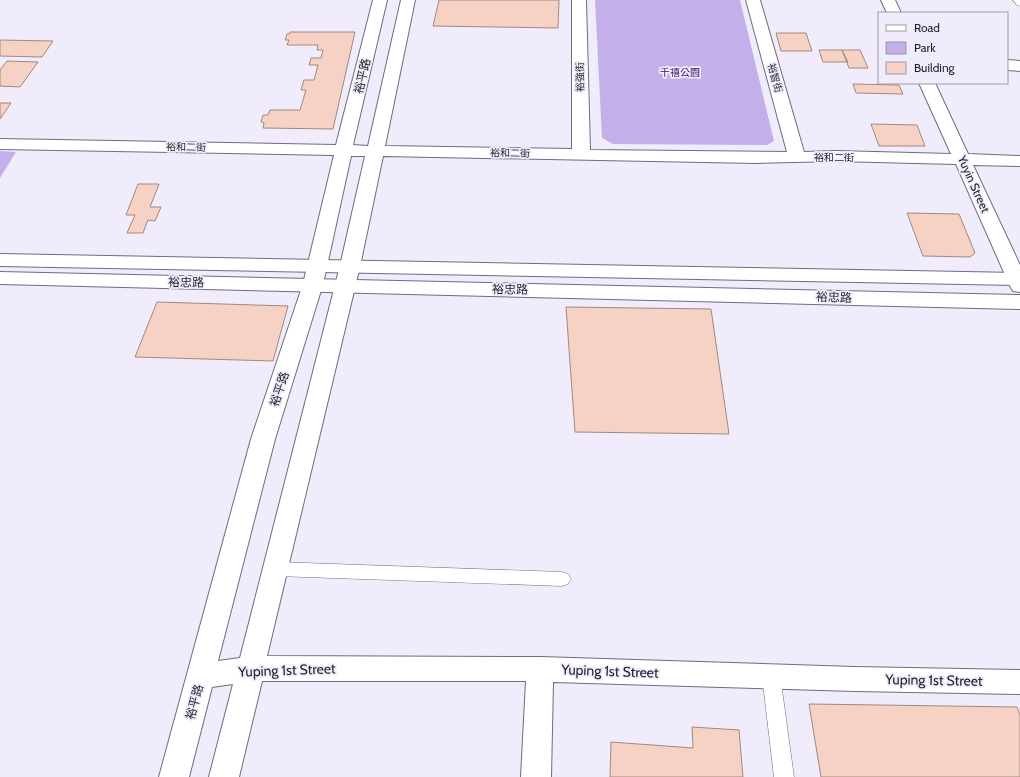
<svg xmlns="http://www.w3.org/2000/svg" width="1020" height="777" font-family="Cabin,'Noto Sans TC',sans-serif">
	<rect width="100%" height="100%" fill="#f0ecfc"/>
	<path fill="#c3b0ea" d="M595 0H740L774 141 767 145 613 144 602 138Z
		M0 151 16 152 0 178Z"/>
	<path fill="#f6d2c4" stroke="#a2887d" d="M439 0H559L558 28 433 26Z
		M290 32H355L333 129 263 128 264 123 261 122 263 115H268L270 110H300L306 90H301L304 80H314L318 65H309L311 58H321L323 50H317L318 45H287L289 40H285L287 34H289Z
		M776 33H806L812 51H781Z
		M0 40 53 41 42 57 0 56Z
		M819 50H842L848 62H823Z
		M842 50H860L868 68H849Z
		M7 61 38 62 20 87 0 86V70Z
		M853 84 899 85 903 94 856 93Z
		M0 103H11L0 119Z
		M871 124 917 125 925 146H879Z
		M138 184H159L150 207H161L155 221 148 220 143 233H127L135 215H126Z
		M907 213 959 214 975 253 970 257 923 256Z
		M157 302 288 306 273 361 135 357Z
		M566 307 711 309 729 434 575 432Z
		M809 704 1017 707 1020 715V777H821Z
		M692 727 739 730 743 777H610L611 742 693 748Z"/>
	<g fill="none" stroke-linecap="round" stroke-linejoin="round">
		<defs>
			<path id="lane" d="M1013 0H1020V6L1017 5Z
				M276 562 562 572 568 574 571 579 568 584 562 586 276 576 270 574 267 569 270 564Z
				M771 667 778 669 780 675 794 777H774L762 675 764 669Z"/>
			<path id="street" d="M373 0H387L353 145 368 146 401 0H415L385 146 572 149V0H586L590 150 787 152 746 0H760L804 152 836 151 951 154 919 83H935L968 154 1020 156V166L973 165 1020 265V292L1013 291 1010 286 956 164 836 161 756 163 383 156 360 266 267 656 540 657 855 667 1020 670V694L855 691 553 682 551 777H521L526 681H262L239 777H209L233 684 212 687 189 777H159L251 439 303 284 334 155 0 149V139L336 145ZM351 156H365L340 266 240 658 218 661 275 439 323 284Z
				M881 0H895L901 13H887Z
				M1007 60 1020 61V71L1007 70Z"/>
			<path id="secondary" d="M0 254 1020 273V285L0 266Z
				M0 272 1020 295V309L0 284Z"/>
		</defs>
		<use href="#lane" stroke="#716a81" stroke-width="1"/>
		<use href="#street" stroke="#716a81" stroke-width="2"/>
		<use href="#secondary" stroke="#716a81" stroke-width="2"/>
		<use href="#lane" fill="#fff" fill-rule="evenodd"/>
		<use href="#street" fill="#fff" fill-rule="evenodd"/>
		<use href="#secondary" fill="#fff" fill-rule="evenodd"/>
	</g>
	<g text-anchor="middle" dominant-baseline="central" stroke-width="3.5" stroke-linejoin="round" paint-order="stroke">
		<g font-size="10" fill="#3a0d68" stroke="#f0ecfc">
			<text x="680" y="72">千禧公園</text>
		</g>
		<g font-size="10" fill="#221f28" stroke="#f0ecfc">
			<text transform="translate(580 77) rotate(-91)">裕強街</text>
			<text transform="translate(775 78) rotate(75)">裕智街</text>
			<text transform="translate(186 147) rotate(1)">裕和二街</text>
			<text transform="translate(510 153) rotate(1)">裕和二街</text>
			<text x="834" y="157">裕和二街</text>
		</g>
		<g font-size="12" fill="#221f28" stroke="#f0ecfc">
			<text transform="translate(362 76) rotate(-77)">裕平路</text>
			<text transform="translate(974 184) rotate(66)">Yuyin Street</text>
			<text transform="translate(186 282) rotate(1)">裕忠路</text>
			<text transform="translate(510 289) rotate(1)">裕忠路</text>
			<text transform="translate(834 297) rotate(2)">裕忠路</text>
			<text transform="translate(279 389) rotate(-72)">裕平路</text>
			<text transform="translate(194 702) rotate(-75)">裕平路</text>
		</g>
		<g font-size="14" fill="#221f28" stroke="#f0ecfc">
			<text transform="translate(287 670) rotate(-2)">Yuping 1st Street</text>
			<text transform="translate(610 671) rotate(2)">Yuping 1st Street</text>
			<text transform="translate(934 680) rotate(1)">Yuping 1st Street</text>
		</g>
	</g>
	<rect x="878" y="12" width="130" height="72" fill="#f0ecfc" stroke="#9e9aa7"/>
	<rect x="886" y="25" width="20" height="6" fill="#ffffff" stroke="#9e9aa7"/>
	<text x="914" y="32" font-size="12" fill="#221f28">Road</text>
	<rect x="886" y="42" width="20" height="12" fill="#c3b0ea" stroke="#9e9aa7"/>
	<text x="914" y="52" font-size="12" fill="#221f28">Park</text>
	<rect x="886" y="62" width="20" height="12" fill="#f6d2c4" stroke="#9e9aa7"/>
	<text x="914" y="72" font-size="12" fill="#221f28">Building</text>
</svg>
